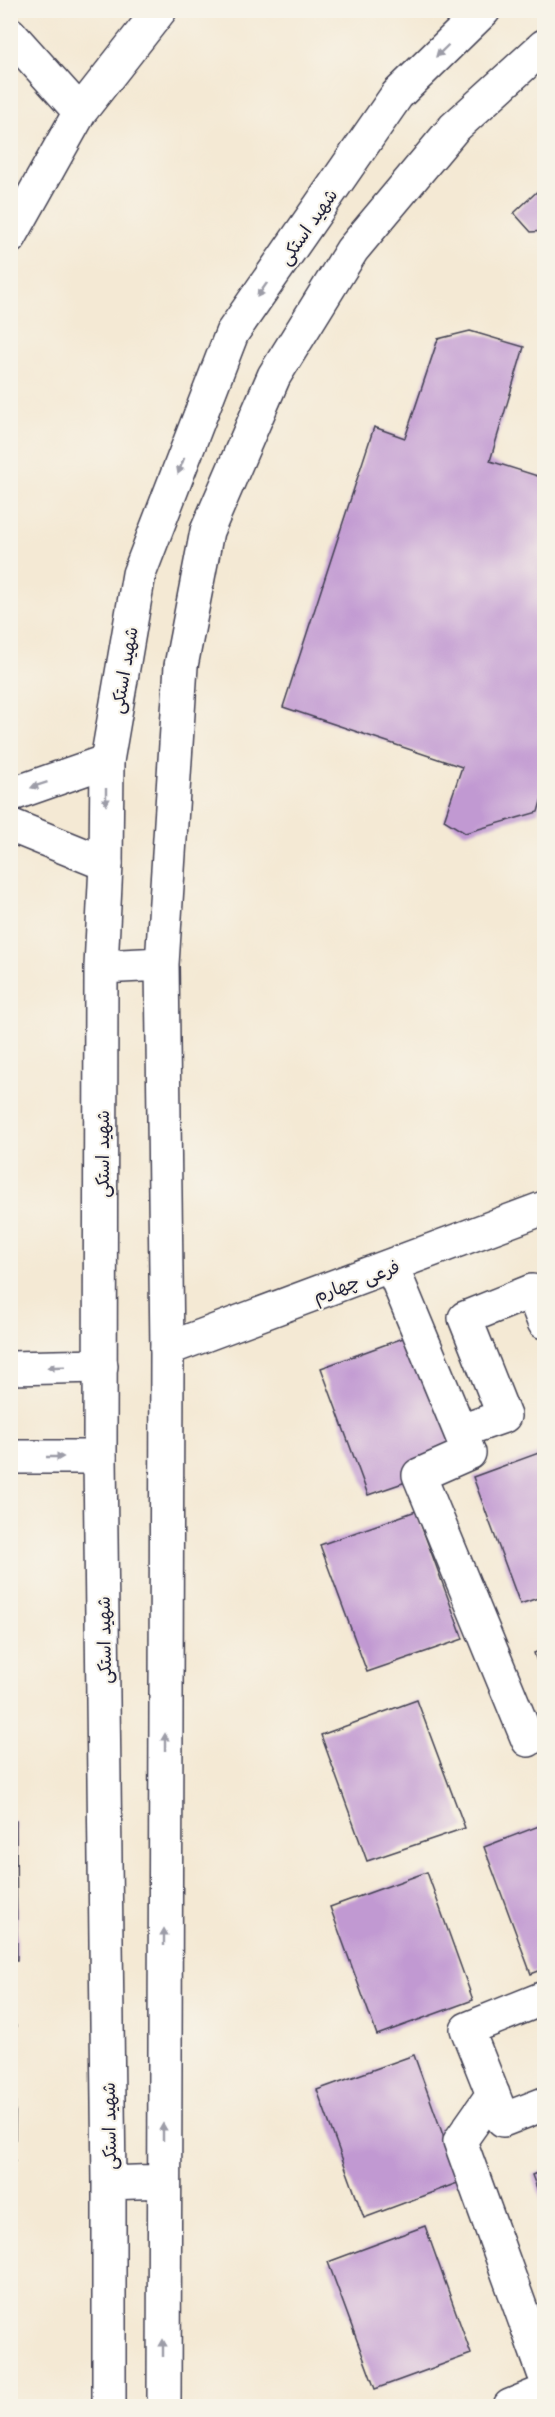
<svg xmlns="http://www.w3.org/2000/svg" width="555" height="2417" font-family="'Playpen Sans','Playpen Sans Arabic',sans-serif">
	<rect width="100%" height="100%" fill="#f7f3e8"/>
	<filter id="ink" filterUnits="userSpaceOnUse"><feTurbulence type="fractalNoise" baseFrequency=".0167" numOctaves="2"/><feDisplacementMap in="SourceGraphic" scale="12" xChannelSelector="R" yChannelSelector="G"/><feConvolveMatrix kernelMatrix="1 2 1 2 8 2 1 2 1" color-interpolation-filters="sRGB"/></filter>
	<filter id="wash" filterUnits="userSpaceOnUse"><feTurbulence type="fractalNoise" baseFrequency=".008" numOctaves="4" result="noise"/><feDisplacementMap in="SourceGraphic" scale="24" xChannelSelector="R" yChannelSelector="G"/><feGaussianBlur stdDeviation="1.35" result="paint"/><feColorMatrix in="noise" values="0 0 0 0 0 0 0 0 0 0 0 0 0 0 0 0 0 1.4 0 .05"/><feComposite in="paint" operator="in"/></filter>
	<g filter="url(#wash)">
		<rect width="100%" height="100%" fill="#f4e9d4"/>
		<g id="blocks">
			<path fill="#c199d2" d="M544 185V231L531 232 514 213Z
				M470 331 524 347 490 461 544 478V791L538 812 465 833 444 820 462 767 283 707 374 427 405 438 438 339Z
				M417 1333 464 1462 368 1495 321 1368Z
				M544 1451V1596L520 1604 473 1477Z
				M416 1511 463 1639 367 1672 320 1545Z
				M544 1649V1682L534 1653Z
				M417 1700 465 1828 367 1861 321 1735Z
				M10 1821H16L17 1960H10Z
				M544 1824V1969L531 1974 484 1847Z
				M427 1872 473 2000 377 2035 330 1907Z
				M10 2026H16L15 2161H10Z
				M414 2055 460 2182 364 2218 317 2090Z
				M544 2170V2207L532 2175Z
				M425 2226 471 2354 375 2389 328 2262Z"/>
		</g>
	</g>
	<g filter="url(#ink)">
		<use href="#blocks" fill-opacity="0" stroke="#424052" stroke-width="1.5"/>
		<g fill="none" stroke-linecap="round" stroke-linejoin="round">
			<defs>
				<path id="street" d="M10 34 80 112
					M10 237 80 112 160 10
					M10 795 107 761
					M10 825 106 864
					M392 1267 469 1453 419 1475 528 1740
					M167 1349 544 1208
					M10 1368 101 1366
					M461 1431 504 1416 465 1318 532 1291 544 1322
					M10 1457H100
					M544 1998 467 2029 503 2120 544 2104
					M493 2094 460 2141 544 2373
					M510 2406 544 2392"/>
				<path id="secondary" d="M101 967 162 964
					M109 2183 163 2181
					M109 2406V2183L100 1457 101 967 106 864 107 761 139 574 232 333 397 95 484 10
					M164 2406 167 1349 162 964 181 666 207 531 274 376 352 250 454 128 544 46"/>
			</defs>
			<use href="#street" stroke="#424052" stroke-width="36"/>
			<use href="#secondary" stroke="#424052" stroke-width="36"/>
			<use href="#street" stroke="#fff" stroke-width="33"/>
			<use href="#secondary" stroke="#fff" stroke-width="33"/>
		</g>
		<defs><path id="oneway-solid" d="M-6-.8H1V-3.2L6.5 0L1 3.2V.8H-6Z" transform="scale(1.5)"/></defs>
		<g fill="#9c9ca7">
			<use href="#oneway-solid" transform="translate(442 51) rotate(136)"/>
			<use href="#oneway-solid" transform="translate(262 290) rotate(125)"/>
			<use href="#oneway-solid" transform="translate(181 466) rotate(111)"/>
			<use href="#oneway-solid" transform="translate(39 785) rotate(161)"/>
			<use href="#oneway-solid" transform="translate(106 797) rotate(90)"/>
			<use href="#oneway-solid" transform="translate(56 1367) rotate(178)"/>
			<use href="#oneway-solid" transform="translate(55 1457)"/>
			<use href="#oneway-solid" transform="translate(165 1742) rotate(-90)"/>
			<use href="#oneway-solid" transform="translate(164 1937) rotate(-90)"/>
			<use href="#oneway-solid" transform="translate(163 2132) rotate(-90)"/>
			<use href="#oneway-solid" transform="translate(163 2348) rotate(-90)"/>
		</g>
	</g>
	<g text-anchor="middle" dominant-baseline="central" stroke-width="4.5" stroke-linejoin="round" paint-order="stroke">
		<g font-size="18" fill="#22223b" stroke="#f7f3e8">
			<text transform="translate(307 226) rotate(-55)">شهید استکی</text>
			<text transform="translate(123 670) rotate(-80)">شهید استکی</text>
			<text transform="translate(101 1154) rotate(-90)">شهید استکی</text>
			<text transform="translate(356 1280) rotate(-20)">فرعی چهارم</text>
			<text transform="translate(103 1640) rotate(-91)">شهید استکی</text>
			<text transform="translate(108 2126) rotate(-91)">شهید استکی</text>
		</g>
	</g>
	<rect width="555" height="2417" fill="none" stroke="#f7f3e8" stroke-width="36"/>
</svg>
